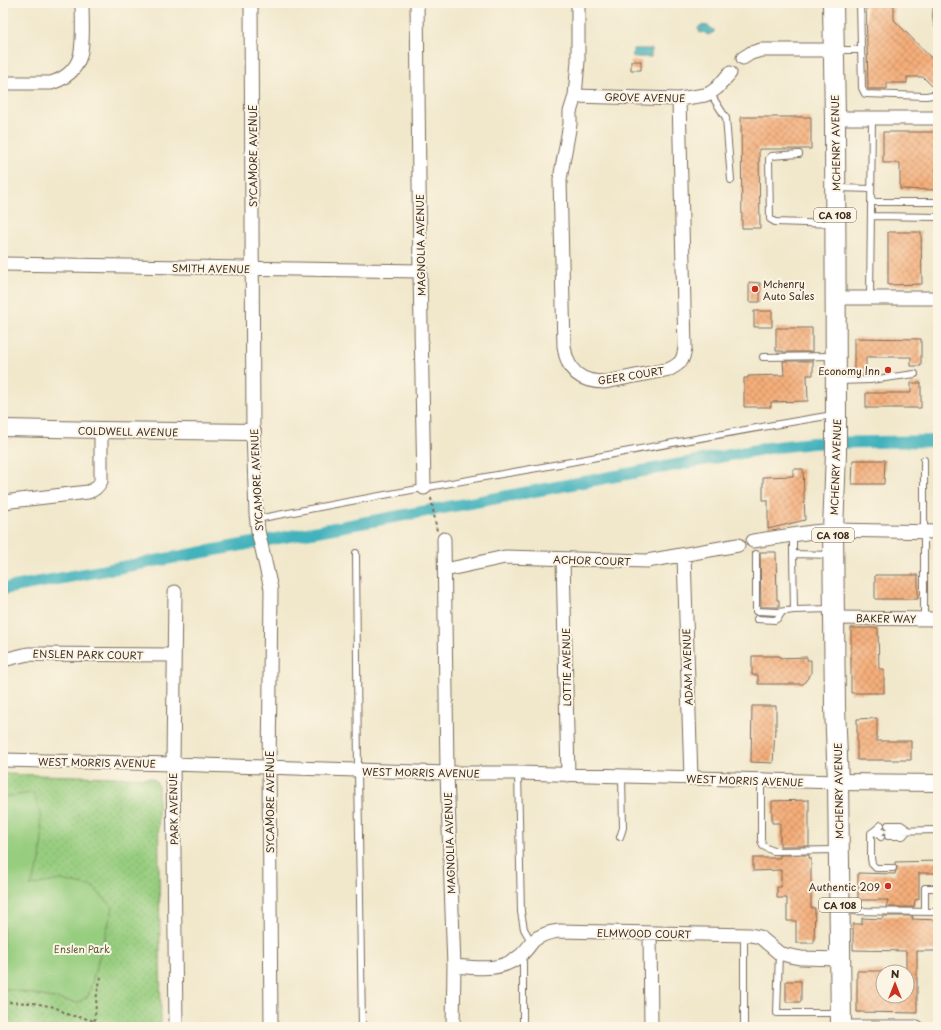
<svg xmlns="http://www.w3.org/2000/svg" width="941" height="1030" font-family="'Playpen Sans',sans-serif">
	<defs>
		<pattern id="park-dots" width="8" height="8" patternUnits="userSpaceOnUse"><rect width="8" height="8" fill="#97cd7f"/><path d="M2 2h.1M6 6h.1" fill="none" stroke="#83b06d" stroke-width="1.8" stroke-linecap="round"/></pattern>
		<pattern id="building-cross-hatch" width="8" height="8" patternUnits="userSpaceOnUse"><rect width="8" height="8" fill="#f5ae7a"/><path d="M0 0l8 8M0 8l8-8" fill="none" stroke="#c88e63"/></pattern>
	</defs>
	<rect width="100%" height="100%" fill="#fcf5e5"/>
	<filter id="ink" filterUnits="userSpaceOnUse"><feTurbulence type="fractalNoise" baseFrequency=".025" numOctaves="2"/><feDisplacementMap in="SourceGraphic" scale="8" xChannelSelector="R" yChannelSelector="G"/><feConvolveMatrix kernelMatrix="1 2 1 2 8 2 1 2 1" color-interpolation-filters="sRGB"/></filter>
	<filter id="wash" filterUnits="userSpaceOnUse"><feTurbulence type="fractalNoise" baseFrequency=".012" numOctaves="4" result="noise"/><feDisplacementMap in="SourceGraphic" scale="16" xChannelSelector="R" yChannelSelector="G"/><feGaussianBlur stdDeviation="0.9" result="paint"/><feColorMatrix in="noise" values="0 0 0 0 0 0 0 0 0 0 0 0 0 0 0 0 0 1.4 0 .05"/><feComposite in="paint" operator="in"/></filter>
	<g filter="url(#wash)">
		<rect width="100%" height="100%" fill="#f1e8cc"/>
		<path fill="url(#park-dots)" stroke="#697c4e" d="M3 774 151 778 156 781 158 786 161 1027H3Z"/>
		<path fill="#97cd7f" stroke="#697c4e" d="M33 793 40 813 42 837 40 862 30 887 34 885 61 880 93 887 113 908 88 996 77 1003 3 988V797Z"/>
		<path fill="#42b2bc" stroke="#3e6e6d" d="M701 25 708 26 714 30V32L708 35 704 32 700 33 698 28Z
			M633 49H651V57H633Z"/>
		<g fill="none" stroke-linecap="round" stroke-linejoin="round">
			<path stroke="#42b2bc" stroke-width="12" d="M3 589 768 448 812 443 938 441"/>
		</g>
		<g id="blocks">
			<path fill="url(#building-cross-hatch)" d="M866 3H894V20L938 65V90H936L923 77H907V83H887V89H868Z
				M631 61H641V70H631Z
				M741 117H811V149H759L760 228H742Z
				M883 132H936V190L900 189V163H883Z
				M888 232H921L922 284 888 285Z
				M749 282 760 283V302H749Z
				M754 311H772V327H754Z
				M776 328H812V352H783V351H776Z
				M854 338 921 339V366H911V357H866V375H854Z
				M783 361H813V375H807L808 401 771 402V407H744V378H748V376L784 375Z
				M911 383H921V408H866V393H911Z
				M853 460H885L884 484H852Z
				M793 469H803L805 520 768 529V500H763V477L793 476Z
				M760 552H776L777 600H779V607H761Z
				M875 575H918V599H875Z
				M851 628H878L879 669H884V693H851Z
				M752 656H780V658L807 657V660H811V674L803 684H758V675H752Z
				M752 706H776V730H775L773 763 751 762Z
				M877 718V741H911V760H857V719Z
				M809 800V846H780V823H772V801Z
				M780 855H809V858H811V908H815L814 943H796V921H787V898H777V887H781V870L753 871V858H780Z
				M938 861V873H919V899L915 900 914 907H886L888 900H858V873L895 874 897 868V866L895 864V862Z
				M883 916H913L912 919 938 920V951H917V1013L857 1012V971H883V996H907V972H906V951L853 950V924H862V918L882 919Z
				M786 981H801V1002H786Z"/>
		</g>
	</g>
	<g filter="url(#ink)">
		<use href="#blocks" fill-opacity="0" stroke="#7b6c5b" stroke-width="1"/>
		<g fill="none" stroke-linecap="round" stroke-linejoin="round">
			<defs>
				<path id="service" d="M860 3 862 88 865 94 926 96 938 94
					M938 3C936 10 935 19 938 25
					M837 50H861
					M710 93 726 118 731 180
					M799 154 771 156 769 159 770 219 775 222 834 224
					M839 188 871 189
					M871 202H938
					M871 216 938 217
					M870 298 872 118
					M763 357 833 356
					M838 381 870 380 915 374
					M257 519C350 501 444 484 537 468 636 450 734 431 833 415
					M793 535V554
					M356 553 358 770 362 1027
					M756 554V611L778 612 794 610 831 609
					M794 610 793 554 832 555
					M757 619 775 620 778 618 782 612
					M924 619V460
					M518 773 521 912 524 929 532 943
					M761 780V840L763 846 773 851 836 850
					M888 825H901L908 830
					M882 831H874L871 833V858L872 864 876 868H893
					M888 831 938 830
					M888 836H903L908 830
					M620 837 623 828 622 776
					M881 837 874 831 881 825
					M842 911 938 912
					M925 912V888H938
					M744 935V1027
					M779 953 777 1013H837
					M520 956 523 962V1027"/>
				<path id="minor" d="M251 3 253 432 256 514 258 531 271 589 269 767 271 1027
					M417 3 420 271 424 488
					M578 3V61L575 96 570 112V124L560 179 564 346C567 371 580 382 605 382L670 369C681 363 683 361 685 348L679 99
					M743 58 751 53 761 50H833
					M3 83H51C64 79 74 72 79 59 84 47 82 17 82 3
					M575 96 679 99 705 95 710 93 717 88 730 73
					M835 118H938
					M3 264 420 271
					M836 298H938
					M3 502 88 492C95 490 98 487 101 481V430
					M444 539 447 773 454 966 453 1027
					M753 541 812 532 833 530 938 532
					M684 555 691 778
					M563 559 568 775
					M445 570 505 557 647 561 738 545
					M175 592 173 764 176 1027
					M834 618 938 619
					M3 660 28 654 174 655
					M3 760 173 764 447 773H518L838 782
					M650 933 651 1027
					M454 966C477 968 502 972 521 955 526 951 529 946 533 941 540 935 550 932 559 931L750 935 760 937 779 953 790 956 801 958 841 959
					M841 1027H917"/>
				<path id="tertiary" d="M3 428 101 430 253 432
					M838 782 938 783"/>
				<path id="primary" d="M833 3 835 118 836 414V453L833 530 835 707 838 782 841 1027"/>
			</defs>
			<use href="#service" stroke="#7b6c5b" stroke-width="8"/>
			<use href="#minor" stroke="#7b6c5b" stroke-width="15"/>
			<use href="#tertiary" stroke="#7b6c5b" stroke-width="18"/>
			<use href="#primary" stroke="#7b6c5b" stroke-width="22"/>
			<path stroke="#7b6c5b" stroke-width="2" stroke-dasharray="3 3" stroke-linecap="butt" d="M431 498 437 531
				M3 1002 33 1003 55 1007 69 1015 84 1018 94 1021
				M94 1027 97 993 101 977"/>
			<use href="#service" stroke="#fff" stroke-width="6"/>
			<use href="#minor" stroke="#fff" stroke-width="13"/>
			<use href="#tertiary" stroke="#fff" stroke-width="16"/>
			<use href="#primary" stroke="#fff" stroke-width="20"/>
		</g>
	</g>
	<g fill="#c8321e" stroke="#fcf5e5" stroke-width="1.5">
		<circle cx="755" cy="289" r="4"/>
		<circle cx="888" cy="370" r="4"/>
		<circle cx="888" cy="886" r="4"/>
	</g>
	<g text-anchor="middle" dominant-baseline="central" stroke-width="4" stroke-linejoin="round" paint-order="stroke">
		<g fill="#fcf5e5" stroke="#75675a" stroke-width="1">
			<rect x="814" y="208" width="42" height="14" rx="3"/>
			<rect x="812" y="528" width="42" height="14" rx="3"/>
			<rect x="819" y="898" width="42" height="14" rx="3"/>
		</g>
		<g font-size="9" font-weight="bold" fill="#3b2a1e">
			<text x="835" y="215">CA 108</text>
			<text x="833" y="535">CA 108</text>
			<text x="840" y="905">CA 108</text>
		</g>
		<g font-size="10" fill="#3b2a1e" stroke="#fcf5e5">
			<text transform="translate(645 97) rotate(1)">GROVE AVENUE</text>
			<text transform="translate(835 143) rotate(-91)">MCHENRY AVENUE</text>
			<text transform="translate(252 156) rotate(-90)">SYCAMORE AVENUE</text>
			<text transform="translate(420 245) rotate(-91)">MAGNOLIA AVENUE</text>
			<text transform="translate(211 268) rotate(1)">SMITH AVENUE</text>
			<text transform="translate(631 375) rotate(-9)">GEER COURT</text>
			<text transform="translate(128 431) rotate(1)">COLDWELL AVENUE</text>
			<text transform="translate(835 467) rotate(-88)">MCHENRY AVENUE</text>
			<text transform="translate(256 480) rotate(-93)">SYCAMORE AVENUE</text>
			<text transform="translate(592 560) rotate(2)">ACHOR COURT</text>
			<text transform="translate(886 618) rotate(1)">BAKER WAY</text>
			<text transform="translate(88 654) rotate(1)">ENSLEN PARK COURT</text>
			<text transform="translate(566 667) rotate(-91)">LOTTIE AVENUE</text>
			<text transform="translate(687 667) rotate(-92)">ADAM AVENUE</text>
			<text transform="translate(97 762) rotate(1)">WEST MORRIS AVENUE</text>
			<text transform="translate(421 772) rotate(1)">WEST MORRIS AVENUE</text>
			<text transform="translate(745 780) rotate(2)">WEST MORRIS AVENUE</text>
			<text transform="translate(838 791) rotate(-91)">MCHENRY AVENUE</text>
			<text transform="translate(269 802) rotate(-90)">SYCAMORE AVENUE</text>
			<text transform="translate(173 809) rotate(-91)">PARK AVENUE</text>
			<text transform="translate(449 843) rotate(-92)">MAGNOLIA AVENUE</text>
			<text transform="translate(644 933) rotate(1)">ELMWOOD COURT</text>
		</g>
		<g font-size="10" fill="#3b2a1e" stroke="#fcf5e5" text-anchor="end">
			<text x="763" y="283" text-anchor="start">Mchenry<tspan x="763" dy="12">Auto Sales</tspan></text>
			<text x="880" y="370">Economy Inn</text>
			<text x="880" y="886">Authentic 209</text>
		</g>
		<g font-size="10" fill="#575b3b" stroke="#fcf5e5">
			<text x="82" y="948">Enslen Park</text>
		</g>
	</g>
	<rect width="941" height="1030" fill="none" stroke="#fcf5e5" stroke-width="16"/>
	<g transform="translate(895 984)"><circle r="19" fill="#fcf5e5" stroke="#afa495"/>
	<path d="M0-3L7 15L0 10L-7 15Z" fill="#c8321e"/>
	<text y="-6" font-size="11" font-weight="bold" text-anchor="middle" fill="#3b2a1e">N</text>
	</g>
</svg>
